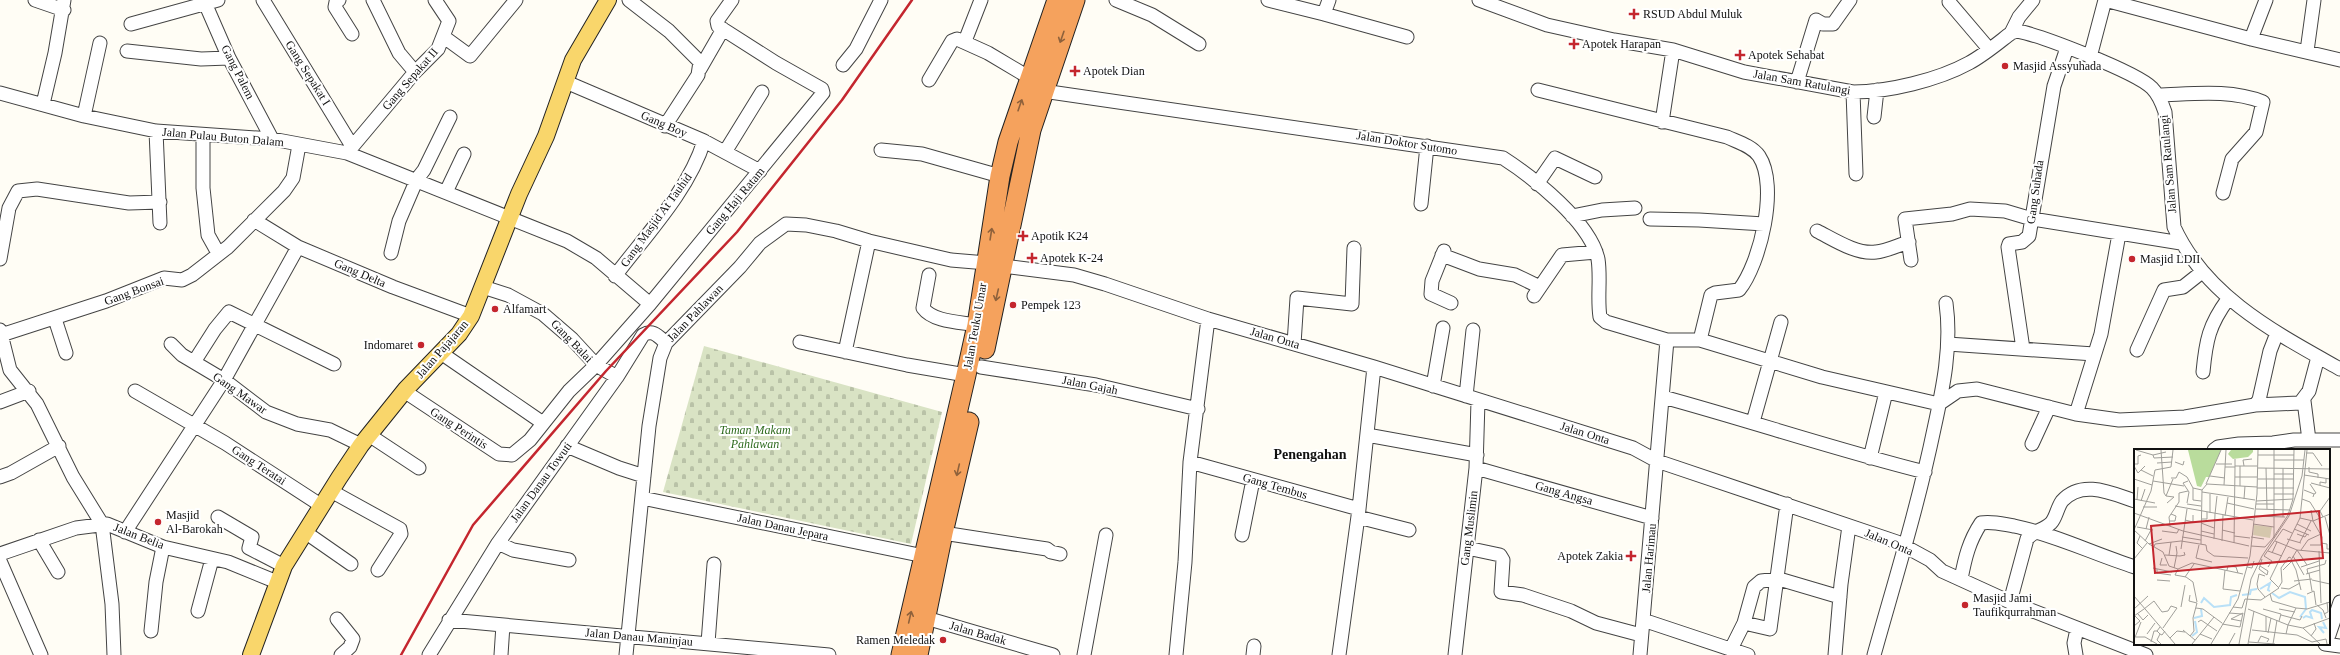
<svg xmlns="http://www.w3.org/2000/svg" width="2340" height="655" font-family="Georgia,serif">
	<defs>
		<pattern id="cemetery-stones" width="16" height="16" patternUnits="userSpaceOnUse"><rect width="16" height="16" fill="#d9e3c4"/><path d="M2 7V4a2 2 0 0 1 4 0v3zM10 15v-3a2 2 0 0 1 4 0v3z" fill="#b9c2a7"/></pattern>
	</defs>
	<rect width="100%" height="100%" fill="#fffdf5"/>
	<path fill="url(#cemetery-stones)" d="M704 346 942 412 911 544 663 492Z"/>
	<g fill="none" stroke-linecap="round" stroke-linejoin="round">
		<defs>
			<path id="minor" d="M35 0 64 10
				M263 0 352 146
				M339 0 336 2 335 7 352 34
				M373 0 399 53 415 72
				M629 0 669 31 700 62 698 75 665 126
				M1116 0 1152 15 1199 44
				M1268 0 1324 14 1329 0
				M1479 0 1547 25 1614 40 1673 50 1744 72 1853 92C1888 92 1938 80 1969 63 1984 55 1998 43 2011 33L2017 31C2040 35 2136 72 2152 88 2159 95 2162 103 2165 112L2174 227C2206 297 2276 333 2340 369
				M2105 0 2251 39 2340 60
				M1949 2 1989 49
				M205 3 229 58 272 139
				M1324 14 1407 37
				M131 24 218 0
				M2011 33 2019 17 2033 0
				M444 37 470 56 516 0
				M2251 39 2266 0
				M965 41 981 0
				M127 51 201 59 229 58
				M2307 51 2314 0
				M2090 57 2105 0
				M843 65 856 49 881 0
				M700 69 723 29
				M929 80 952 41 957 39 988 53 1030 78
				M566 82 704 141 760 171
				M1797 82 1816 20 1823 24H1833L1850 0
				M1538 90 1727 137C1738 142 1752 146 1759 156 1779 186 1760 264 1739 290L1715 293 1711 295 1700 340
				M1043 91 1503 158C1534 178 1590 222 1598 259 1601 278 1597 298 1600 317L1606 322 1667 340H1700L1822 377 1939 404
				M1853 92 1856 174
				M0 93 84 116 156 131 272 139 347 153 567 241 596 258 650 304
				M2158 95C2193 94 2230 89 2263 102L2256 132 2232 159 2223 193
				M43 104 55 53 64 0
				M84 116 100 43
				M1874 117 1877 90
				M1662 122 1673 50
				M156 131 160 223
				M203 136V188L208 235 218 253
				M881 150 922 154 1000 176
				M725 152 762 92
				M347 153 415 72 438 49 449 21 435 0
				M1537 184 1555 158 1595 177
				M446 192 464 154
				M1421 204 1427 146
				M1572 216 1602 210 1635 208
				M1650 219 1699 220 1764 224
				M254 220 298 247 393 287 471 316
				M1817 231C1833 239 1857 255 1876 252 1887 251 1898 245 1909 242
				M1444 251 1432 281 1431 294 1451 303
				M391 253 399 221 417 179 424 170 450 117
				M1442 255 1479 269 1515 275 1540 287
				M0 259 9 208 18 191 37 189 129 203 160 202
				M1911 260 1905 219 1952 214 1970 209 2005 211 2032 219 2181 243
				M1003 266 1074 275 1105 284 1208 319 1374 367 1633 448 1657 461 1897 542 1930 560 1942 571 2010 602 2146 655
				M929 275 923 308C933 322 960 322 977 325
				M615 276C646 235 689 190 704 141
				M483 287 508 295 543 314 572 339 596 365 617 377
				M1534 296 1562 255 1596 252
				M55 319 66 353
				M0 330 10 370 37 404 73 477 102 524 112 604 114 655
				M1 335 106 301 164 278 182 280 192 275 228 247 284 191 293 178 299 145
				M800 342 907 365 966 375
				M171 344 182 355 224 380 266 412 297 424 330 430 361 445
				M1294 344 1297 298 1352 304 1354 248
				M1948 344 2094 354
				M2023 349 2008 247 2009 244 2022 242 2029 236 2054 86 2067 48
				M2137 350 2164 290 2183 287 2202 272
				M845 352 869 241
				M441 353 543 423
				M194 362 215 329 229 312 334 364
				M981 367 1096 385 1198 409
				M2203 372C2206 340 2209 325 2228 299
				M1433 386 1443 328
				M135 391 225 443 322 506
				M404 391 499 454 512 455 530 440 569 391 596 365 650 304 823 93 822 89 776 63 718 26 717 21 732 0
				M1466 396 1473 330
				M1663 397C1751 421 1837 450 1925 472
				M2304 401 2309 440
				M0 402 29 391
				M1939 404 1958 391 1977 389 2076 414 2119 420 2185 417 2255 405 2300 403 2309 391 2318 357
				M2255 405 2259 400 2270 351 2277 333
				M2076 414 2101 334 2119 234
				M1753 422 1781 322
				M369 435 419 468
				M1367 435 1477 455
				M2032 444 2049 407
				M567 446 619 468 644 476
				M2214 450 2218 447 2239 444 2273 443 2294 440H2340
				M1870 458 1886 392
				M1190 462 1359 509
				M1476 468 1652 518
				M0 477 11 473 59 446
				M331 491 400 529 401 534 378 570
				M642 498 924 556
				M218 517 252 537 249 548 251 549 284 566
				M1358 517 1409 530
				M125 532 224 380 298 247
				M305 532 351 564
				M943 533 1047 549 1051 552 1060 554
				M1242 535 1253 480
				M39 540 58 572
				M498 543 513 550 569 560
				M1467 548 1500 555 1503 560 1501 592 1523 595 1571 611 1596 623 1641 635
				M0 554 76 528 107 524 163 547 228 562 277 582
				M0 561 41 655
				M1961 579C1965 558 1969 541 1981 523 1992 521 2002 524 2014 526 2056 535 2094 554 2135 567
				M2010 602 2027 539C2033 531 2044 530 2051 523 2056 518 2057 508 2062 501 2082 479 2111 493 2135 501
				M198 611 212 559
				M926 618 1053 655
				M337 619 353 639 350 647 341 655
				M449 620 829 655
				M1643 620 1748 655
				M1744 623 1770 629 1787 504
				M151 631 156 582 163 547
				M2329 635 2340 602
				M708 643 714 564
				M2325 644 2340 646
				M1731 649 1744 623 1754 587 1761 581 1779 579 1840 597
				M429 655 498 543 617 377 643 335C653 329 658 336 666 343
				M501 655 503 625
				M626 655 649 426 660 358 666 343 740 267 760 243 786 224 806 225 836 231 869 241 951 260 987 263
				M1084 655 1106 535
				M1176 655 1185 562 1190 462 1208 319
				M1253 655 1254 646
				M1339 655 1359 509 1374 367
				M1455 655 1476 468 1478 401
				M1640 655 1667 340
				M1835 655 1841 584 1849 526
				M1874 655C1895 580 1918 506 1934 429 1943 388 1952 346 1946 303
				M2076 655 2074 643 2077 629"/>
			<path id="major" d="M251 655 284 566 339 478 361 445 406 389 459 334 471 316 519 194 546 136 573 60 608 0"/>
			<path id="highway" d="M985 349 1031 130 1075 0
				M901 655 966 375 977 325 1000 176 1008 142 1057 0
				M918 655 943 533 969 422"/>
		</defs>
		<use href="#minor" stroke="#444" stroke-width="15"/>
		<use href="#major" stroke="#222" stroke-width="18"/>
		<use href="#highway" stroke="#222" stroke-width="21"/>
		<use href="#minor" stroke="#fff" stroke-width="13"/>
		<use href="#major" stroke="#f9d66b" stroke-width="16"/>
		<use href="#highway" stroke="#f5a25d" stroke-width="19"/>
		<path stroke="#c4262e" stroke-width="2.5" d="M401 655 473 525 606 371 737 232 842 100 912 0"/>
	</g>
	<defs><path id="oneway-shaft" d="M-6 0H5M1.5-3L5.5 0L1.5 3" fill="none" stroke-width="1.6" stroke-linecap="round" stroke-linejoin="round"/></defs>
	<g stroke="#8e613b">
		<use href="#oneway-shaft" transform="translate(1062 37) rotate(109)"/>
		<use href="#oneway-shaft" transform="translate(1020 105) rotate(-71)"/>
		<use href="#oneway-shaft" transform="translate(991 234) rotate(-81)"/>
		<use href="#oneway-shaft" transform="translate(997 295) rotate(103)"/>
		<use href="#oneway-shaft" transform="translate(958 470) rotate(103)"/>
		<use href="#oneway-shaft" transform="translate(910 617) rotate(-77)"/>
	</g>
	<g fill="#c4262e" stroke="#fff" stroke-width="1.5">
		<path d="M1632 8h4v4h4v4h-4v4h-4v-4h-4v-4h4z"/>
		<path d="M1572 38h4v4h4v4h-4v4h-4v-4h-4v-4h4z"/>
		<path d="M1738 49h4v4h4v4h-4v4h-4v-4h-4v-4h4z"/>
		<circle cx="2005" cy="66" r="4"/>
		<path d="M1073 65h4v4h4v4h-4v4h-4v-4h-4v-4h4z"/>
		<path d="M1021 230h4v4h4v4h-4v4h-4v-4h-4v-4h4z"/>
		<path d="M1030 252h4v4h4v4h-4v4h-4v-4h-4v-4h4z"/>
		<circle cx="2132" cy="259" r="4"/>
		<circle cx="1013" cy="305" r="4"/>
		<circle cx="495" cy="309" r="4"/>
		<circle cx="421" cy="345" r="4"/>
		<circle cx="158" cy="522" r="4"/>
		<path d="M1629 550h4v4h4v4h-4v4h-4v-4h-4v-4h4z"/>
		<circle cx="1965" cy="605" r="4"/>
		<circle cx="943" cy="640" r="4"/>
	</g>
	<g text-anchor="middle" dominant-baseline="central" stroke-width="4" stroke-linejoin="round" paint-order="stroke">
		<g font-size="12" fill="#111" stroke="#fff" text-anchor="start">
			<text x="1643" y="14">RSUD Abdul Muluk</text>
			<text x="1582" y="44">Apotek Harapan</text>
			<text x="1748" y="55">Apotek Sehabat</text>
			<text x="2013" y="66">Masjid Assyuhada</text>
			<text x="1083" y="71">Apotek Dian</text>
			<text x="1031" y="236">Apotik K24</text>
			<text x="1040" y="258">Apotek K-24</text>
			<text x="2140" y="259">Masjid LDII</text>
			<text x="1021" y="305">Pempek 123</text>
			<text x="503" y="309">Alfamart</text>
			<text x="413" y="345" text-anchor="end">Indomaret</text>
			<text x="166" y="515">Masjid<tspan x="166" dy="14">Al-Barokah</tspan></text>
			<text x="1623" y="556" text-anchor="end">Apotek Zakia</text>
			<text x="1973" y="598">Masjid Jami<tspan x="1973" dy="14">Taufikqurrahman</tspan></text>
			<text x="935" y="640" text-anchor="end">Ramen Meledak</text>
		</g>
		<g font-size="12" fill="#111" stroke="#fff">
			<text transform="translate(238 72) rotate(63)">Gang Palem</text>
			<text transform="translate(308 73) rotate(58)">Gang Sepakat I</text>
			<text transform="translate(410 79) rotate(-49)">Gang Sepakat II</text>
			<text transform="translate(1802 82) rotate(10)">Jalan Sam Ratulangi</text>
			<text transform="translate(664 124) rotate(23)">Gang Boy</text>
			<text transform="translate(223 137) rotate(5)">Jalan Pulau Buton Dalam</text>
			<text transform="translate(1407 143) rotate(9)">Jalan Doktor Sutomo</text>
			<text transform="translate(2168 164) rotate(-95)">Jalan Sam Ratulangi</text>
			<text transform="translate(2035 192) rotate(-82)">Gang Suhada</text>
			<text transform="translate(735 201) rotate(-50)">Gang Haji Ratam</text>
			<text transform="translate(656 220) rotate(-54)">Gang Masjid At Tauhid</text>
			<text transform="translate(360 273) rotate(23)">Gang Delta</text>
			<text transform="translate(134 291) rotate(-20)">Gang Bonsai</text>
			<text transform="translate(695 313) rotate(-46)">Jalan Pahlawan</text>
			<text transform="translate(975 326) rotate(-80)">Jalan Teuku Umar</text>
			<text transform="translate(1275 338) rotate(16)">Jalan Onta</text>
			<text transform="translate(572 341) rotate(46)">Gang Balai</text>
			<text transform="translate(442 349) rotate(-49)">Jalan Pajajaran</text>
			<text transform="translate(1090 385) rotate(11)">Jalan Gajah</text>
			<text transform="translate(240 393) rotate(35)">Gang Mawar</text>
			<text transform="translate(459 428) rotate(33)">Gang Perintis</text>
			<text transform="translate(1585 433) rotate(17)">Jalan Onta</text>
			<text transform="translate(259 465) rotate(33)">Gang Teratai</text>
			<text transform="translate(541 482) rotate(-54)">Jalan Danau Towuti</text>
			<text transform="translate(1275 486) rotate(16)">Gang Tembus</text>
			<text transform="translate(1564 493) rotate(16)">Gang Angsa</text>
			<text transform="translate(783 527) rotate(12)">Jalan Danau Jepara</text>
			<text transform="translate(1469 528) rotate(-83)">Gang Muslimin</text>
			<text transform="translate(139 536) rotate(21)">Jalan Belia</text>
			<text transform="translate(1889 542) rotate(23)">Jalan Onta</text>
			<text transform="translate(1649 558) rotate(-85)">Jalan Harimau</text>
			<text transform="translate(978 633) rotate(16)">Jalan Badak</text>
			<text transform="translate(639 637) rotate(5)">Jalan Danau Maninjau</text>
		</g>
		<g font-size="12" font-style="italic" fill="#2f6b1f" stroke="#fff">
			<text x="755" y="430">Taman Makam<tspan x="755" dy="14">Pahlawan</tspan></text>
		</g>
		<g font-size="14" font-weight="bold" fill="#111" stroke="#fff">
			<text x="1310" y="454">Penengahan</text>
		</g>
	</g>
	<g transform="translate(2134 449)">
		<rect width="196" height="196" fill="#fffdf5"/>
		<path d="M54 1H87L75 28H72L67 38 63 37ZM97 1H119V3L114 8 99 10 94 5Z" fill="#b9dc9c"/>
		<path d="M120 76 138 78 136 89 119 86Z" fill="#d9e3c4"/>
		<path fill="none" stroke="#b9e0f7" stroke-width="2" d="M126 140 136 134 134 141 136 142M138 144 145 149 156 143 171 148 172 160 166 168M108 146 116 145 117 141 123 140M67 154 70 149 80 158 96 156 97 148 103 146M60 169 68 167 67 160M169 169 172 167 178 169 176 163 178 161 187 164 188 170M189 173 192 179 185 178 190 184M58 187 63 183 61 172"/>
		<path fill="none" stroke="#a09f9a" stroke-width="1" d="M2 1 19 6 20 9 39 8M27 1 30 44 32 47M172 4H179L188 17M19 6 32 3M124 6H160M140 11H170M41 13 49 16 50 12M23 14 38 13M0 15H4V7L7 6M82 15H98M0 17 4 24 11 17M101 17H123M110 17 109 11 118 10M91 18H101V10M175 18V23L184 25V29M124 19 196 20M132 19 133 60M149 19V68M7 21 19 27M140 25H160M170 26 196 30M76 27 91 29M101 28H123M37 29H42L45 23 53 28 59 39 68 41M0 30 18 36M124 30H160M19 32 50 37M177 34 196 39M72 35 87 1M176 35 182 44 180 45M90 36 92 1M186 36V33L192 34V30M106 37V17M59 39V51L67 52M123 39H160M68 41 73 35 123 38M170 41 180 45 179 48M68 43 121 51M140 45H160M32 47 39 30M32 47 40 48 33 54M0 50 21 54M110 50 111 37M168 50 176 53 186 69M3 51 4 38M7 52 11 40M122 52 159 50M53 54 55 43 49 34 54 32M93 54 120 60M53 55 67 57M122 55H140M41 57 119 71M9 58H23M122 60 156 61M0 64 49 82 115 97M76 64V45M81 65 83 47M91 67 94 48M120 67 151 68M189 68 186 62 196 48M191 68 196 86M166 69 179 72 196 65M67 70H73V63M51 71 59 73V66M35 72H41L42 67 37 65M67 74 80 79M119 75 140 78M163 75 177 82M36 77 35 68 45 53V44L54 42M3 78 19 81M12 80 15 68M160 80 175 86M0 81 15 95 29 103 35 117 44 120 58 114 109 125M0 81 17 42 21 21 37 18 39 1M88 81 101 84M28 82 43 84 45 80M67 82 80 85M163 85 171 88 173 85M6 87 3 94 8 99M100 87 116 89M48 88 67 91M117 88 130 90M139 89 154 66 159 50 160 1M80 90 81 65M153 90 167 94M11 92 17 81M88 92 89 66M141 92 163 101 196 104M166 93 177 72M100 94 101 18M187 94 193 95V100H196M15 95 28 90M67 95 68 41M65 96 62 109 78 113M176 96H187L188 88 179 72 177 61M117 97 131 98 140 88V1M20 98 21 95 47 92 72 96 73 102 80 107 114 109M47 100 53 60M163 101 157 111 162 121 167 141M163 101 173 116M167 101 174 91 187 85M134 102 148 107M185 102 187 154M138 104 143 93M31 106 46 107 51 106 50 103M35 106 37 93M159 107 170 126M28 109 26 116H33M0 110 13 94M128 110 125 120 133 126M126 117 134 122 133 126M113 118 118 119 120 112M134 118 138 112 130 107 149 80 158 84M167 118 185 112M19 119 38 123M40 119 43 104 42 97M23 120V124L37 126M44 120 41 126 52 128 59 133 63 153M91 121 89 140 106 142M93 121 94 117 102 118 104 124M149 121 158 112M175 124 178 142M172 125 186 121M174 125 173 120 191 115 192 111M131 127 125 125 123 135 124 140 131 148M51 128 60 115M23 131 36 132M178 131 196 135M160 132 178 130M145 138 148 133 147 119 155 108 157 109M147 139 155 140 166 134M136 145 138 152 162 159 154 176 169 179 186 195M173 145 180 142 182 156M0 147 41 195M111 150 127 151 145 139 136 130 166 69 173 1M183 156 189 161 192 169M47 158 51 136M99 158 108 159 111 150M62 159 69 160 88 174M162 159 173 160 196 153M0 160 14 147M10 160 20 152 28 163 34 162 37 157 43 159 29 179M114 160 154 176 152 185M129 160 147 165 145 172M145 160 161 163M95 164 108 165M4 165 9 171 14 166M190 165 194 163 193 153M0 166 6 172 0 177M147 166 166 171 168 167M0 167 10 160M107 172 97 170 109 164M64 173 67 171 83 182M88 175 106 178 109 164M26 178 23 182 26 185 28 186 31 182M169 179 196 169M49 181 61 191M118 181 163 186 178 193 192 190 193 195M132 183V167M134 184 137 169M13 185 21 174M26 185 23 191 27 195M66 185 78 190M56 187 60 182 59 169 63 154 55 152 56 146M177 187 182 180 180 174M2 188H11L23 195M36 189 43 182 51 183M0 191 7 173M17 193 20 182H23M115 193 141 195M124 193 127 187 135 190 133 193M58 195 80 168M77 195 104 150 116 107 123 45 124 1M95 195 101 184M105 195 117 130 128 107 155 67 168 27 171 1M114 195 120 162M139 195 143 171"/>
		<path fill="#c4262e" fill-opacity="0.15" stroke="#c4262e" stroke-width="2" d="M185 62 189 109 21 124 17 77Z"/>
		<rect width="196" height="196" fill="none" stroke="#111" stroke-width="2"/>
	</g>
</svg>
